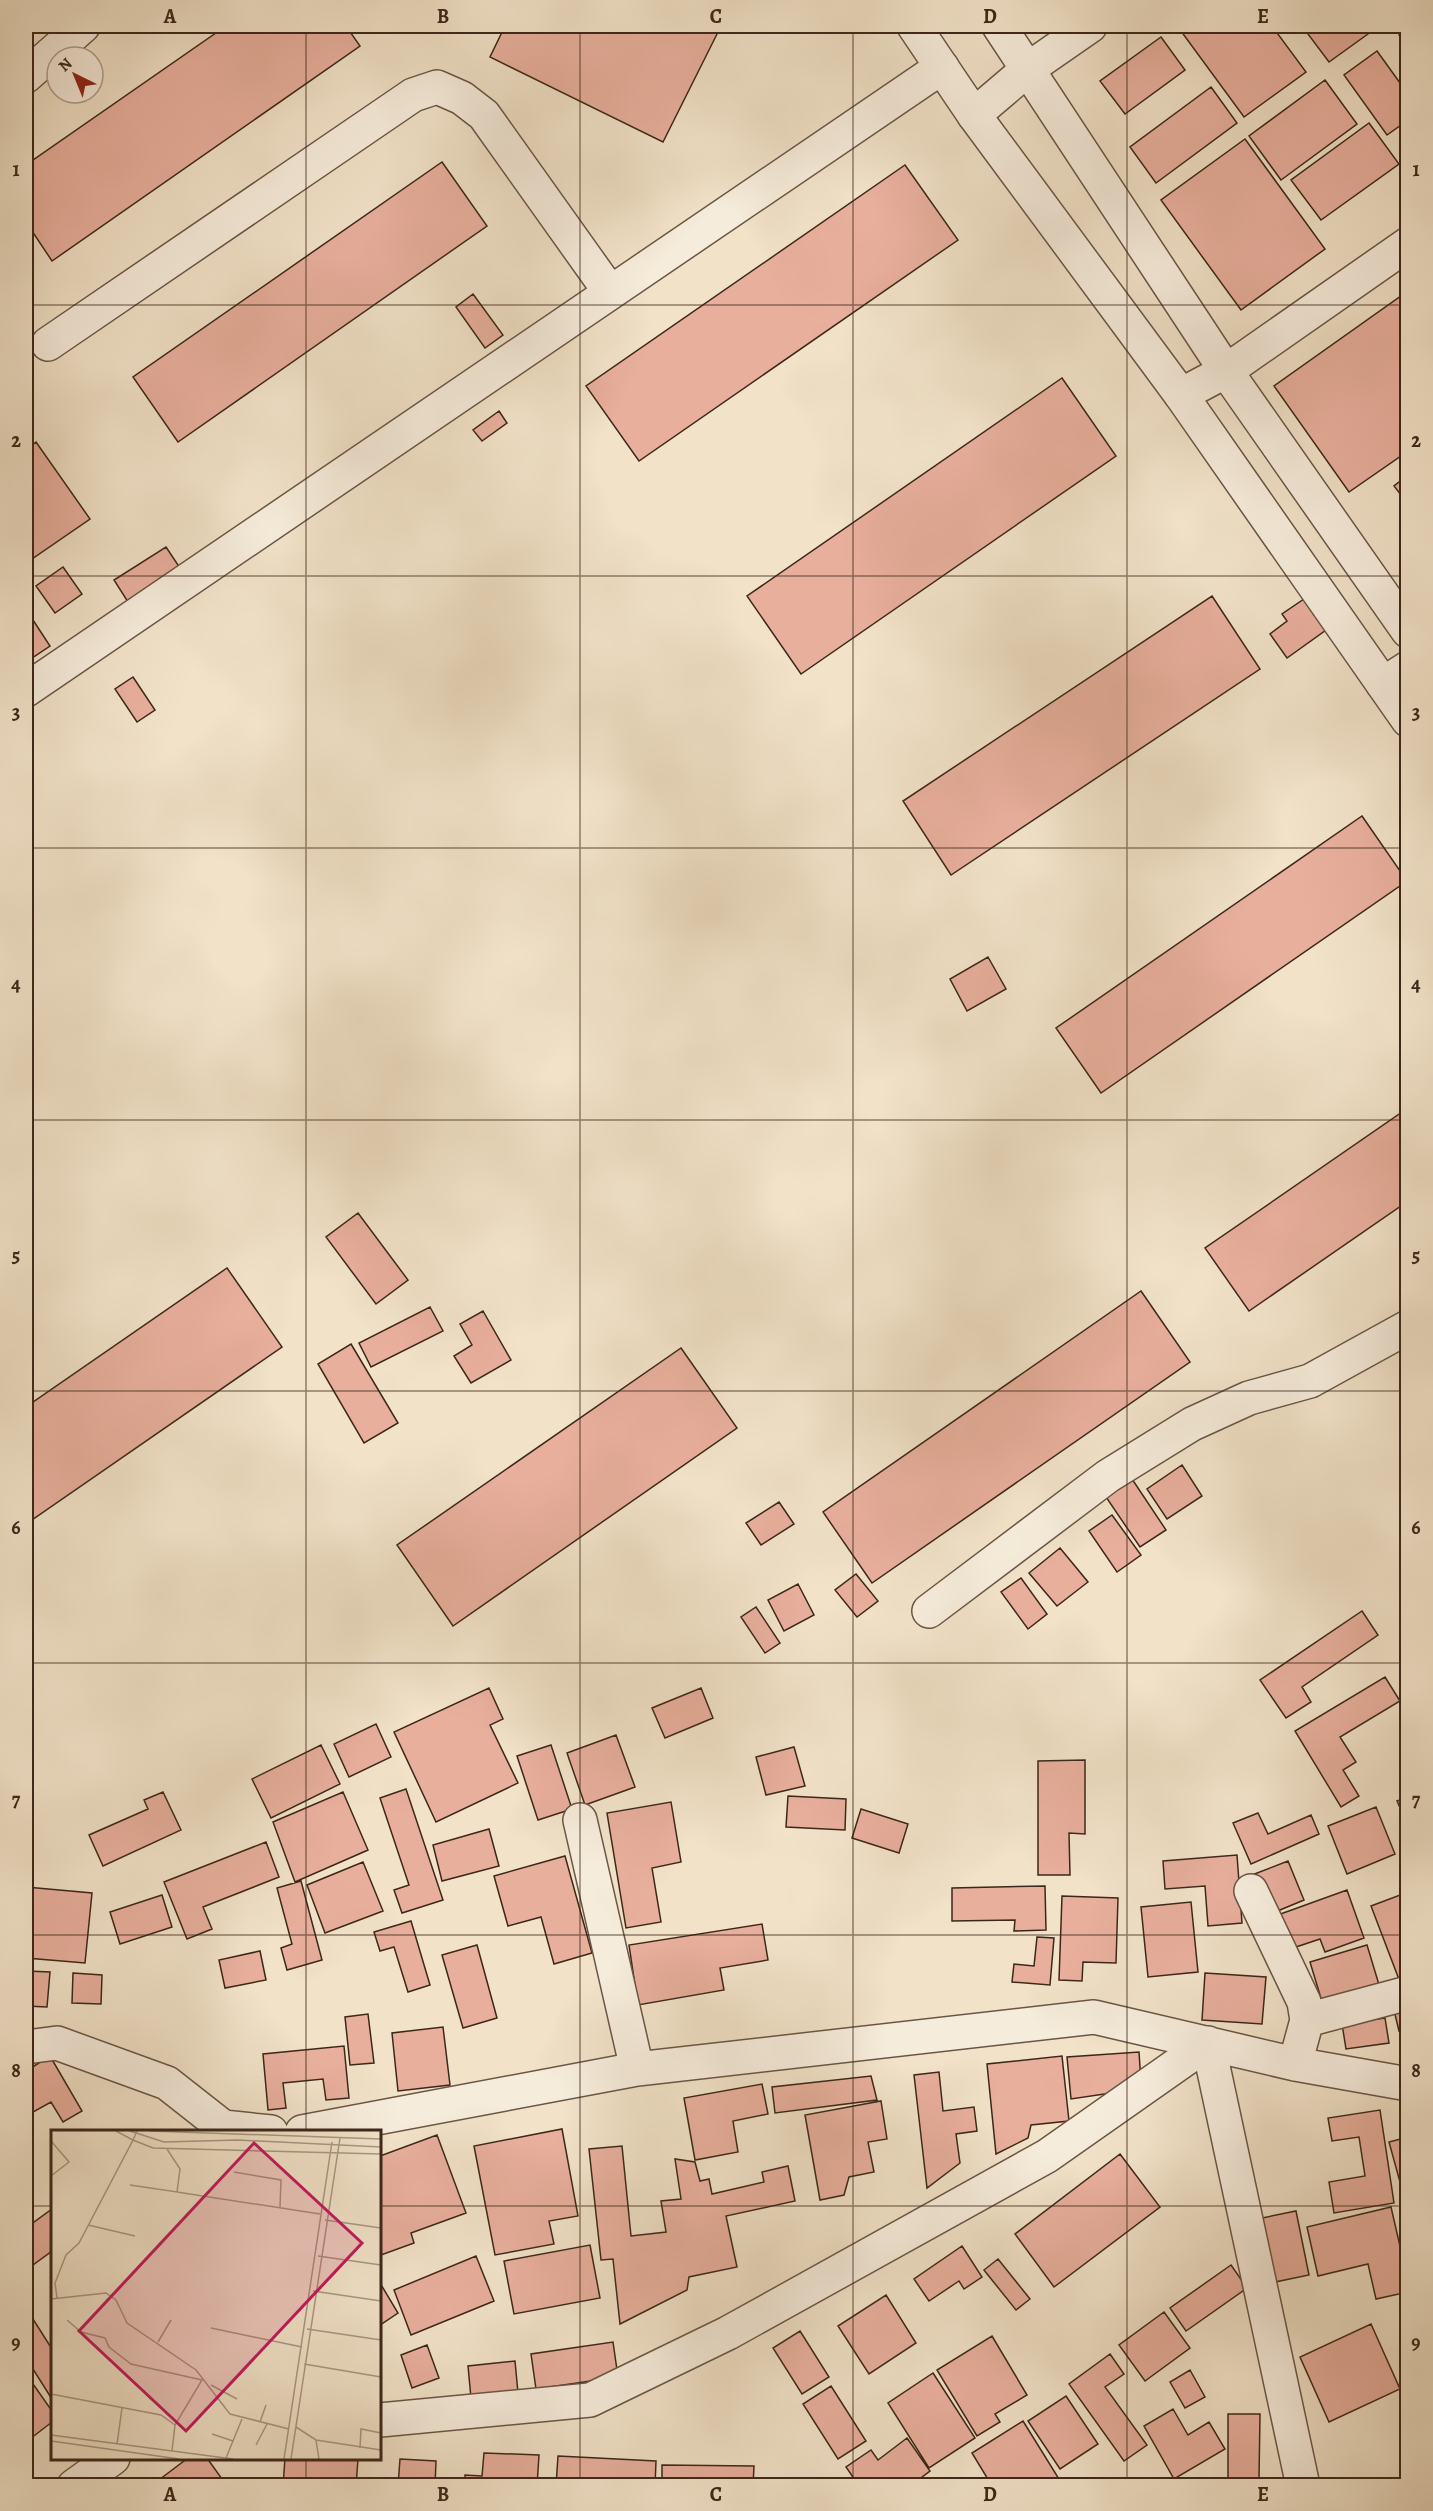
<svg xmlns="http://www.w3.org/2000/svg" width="1433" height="2511" font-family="Alegreya,serif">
	<rect width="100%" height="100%" fill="#f1e2c8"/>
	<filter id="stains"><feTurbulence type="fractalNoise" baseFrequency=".00333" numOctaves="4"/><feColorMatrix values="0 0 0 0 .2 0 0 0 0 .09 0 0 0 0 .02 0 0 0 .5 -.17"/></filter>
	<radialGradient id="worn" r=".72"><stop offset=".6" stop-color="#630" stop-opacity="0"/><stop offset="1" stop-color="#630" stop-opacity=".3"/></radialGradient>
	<path fill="#e8af9d" stroke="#3d2719" stroke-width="1.5" d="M226 26H346L360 46 52 261 26 222V165Z
		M505 26H721L663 142 490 57Z
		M1180 26H1272L1306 72 1244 117 1178 27Z
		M1302 26H1379L1329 62Z
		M1408 29V47L1399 35Z
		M1161 37 1185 70 1125 114 1100 81Z
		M1377 51 1408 94V120L1387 135 1344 75Z
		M1325 80 1357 124 1281 180 1249 136Z
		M1211 87 1237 123 1156 183 1130 147Z
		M1369 123 1399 164 1321 220 1291 180Z
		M1245 139 1325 249 1241 310 1161 200Z
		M442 162 487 226 178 442 133 377Z
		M905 165 958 240 639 461 586 386Z
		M1408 291V451L1349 492 1274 386Z
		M473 294 503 335 485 348 456 307Z
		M1062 378 1116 456 801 674 747 596Z
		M499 411 507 423 482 441 473 430Z
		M36 442 90 519 26 563V450Z
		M1408 475V504L1394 486Z
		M166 547 180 568 128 602 114 580Z
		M63 567 82 594 55 613 36 586Z
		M1212 596 1260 669 951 875 903 801Z
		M1304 599 1326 630 1287 658 1270 634 1287 621 1282 614Z
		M33 620 50 646 26 662V625Z
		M133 677 155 710 137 722 115 689Z
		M1362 816 1407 881 1101 1093 1056 1028Z
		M988 957 1006 989 967 1011 950 979Z
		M1408 1108V1201L1249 1311 1205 1248Z
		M358 1213 408 1280 376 1304 326 1237Z
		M227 1268 282 1347 26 1524V1407Z
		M1141 1291 1190 1362 872 1583 823 1512Z
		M430 1307 443 1331 371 1367 359 1343Z
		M483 1311 511 1360 471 1383 454 1356 472 1345 460 1324Z
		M351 1344 398 1423 364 1443 318 1364Z
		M681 1348 737 1428 453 1626 397 1545Z
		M1182 1465 1202 1496 1167 1519 1147 1489Z
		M1132 1479 1166 1530 1140 1547 1106 1497Z
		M779 1502 794 1524 761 1545 746 1523Z
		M1112 1515 1141 1555 1117 1572 1089 1531Z
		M1060 1548 1088 1582 1057 1606 1029 1573Z
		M856 1574 878 1601 857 1617 835 1590Z
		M1021 1578 1047 1614 1028 1629 1001 1592Z
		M798 1584 814 1615 784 1631 768 1600Z
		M756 1607 780 1643 765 1653 741 1617Z
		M1362 1611 1378 1635 1302 1687 1311 1702 1286 1718 1260 1680Z
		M1385 1677 1400 1701 1340 1737 1356 1762 1343 1770 1359 1796 1341 1807 1295 1731Z
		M489 1688 503 1719 490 1725 518 1783 436 1822 394 1732Z
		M701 1688 713 1718 665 1738 652 1708Z
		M376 1724 391 1757 349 1777 334 1744Z
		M616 1735 635 1787 585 1805 567 1753Z
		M321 1745 340 1784 271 1818 252 1779Z
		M551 1745 572 1809 538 1820 517 1756Z
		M794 1747 805 1786 766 1795 756 1757Z
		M1085 1760V1834L1069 1833 1070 1875H1038V1761Z
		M406 1789 443 1900 402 1913 394 1890 409 1885 380 1798Z
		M163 1792 181 1830 103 1866 89 1835 148 1809 144 1800Z
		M343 1792 368 1850 295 1882 273 1822Z
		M788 1796 846 1799 845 1830 786 1827Z
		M1408 1797V1826L1397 1801Z
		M671 1802 681 1862 652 1868 661 1922 626 1928 607 1813Z
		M1376 1807 1395 1854 1347 1874 1328 1826Z
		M861 1809 908 1824 899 1853 852 1838Z
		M1258 1813 1268 1834 1311 1815 1319 1834 1251 1864 1233 1823Z
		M489 1829 499 1866 442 1881 433 1845Z
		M266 1842 279 1877 203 1907 212 1929 187 1939 164 1882Z
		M1237 1855 1242 1923 1208 1926 1205 1886 1165 1889 1163 1861Z
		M565 1856 592 1953 554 1964 541 1917 508 1926 494 1876Z
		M1288 1861 1304 1900 1268 1915 1252 1875Z
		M363 1862 383 1911 325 1933 307 1885Z
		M301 1881 322 1960 287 1970 281 1948 292 1944 277 1888Z
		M1045 1886 1046 1930 1014 1931 1015 1920 952 1921V1888Z
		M26 1887 92 1893 85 1963 26 1958Z
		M1347 1890 1364 1938 1325 1952 1320 1939 1287 1950 1275 1916Z
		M1408 1892V1979L1400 1982 1371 1906Z
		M162 1895 172 1927 120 1944 110 1912Z
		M1062 1896 1118 1898 1116 1963 1083 1962 1082 1981 1059 1980Z
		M1191 1902 1198 1972 1148 1977 1141 1907Z
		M411 1921 430 1985 408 1992 394 1947 380 1951 374 1932Z
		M762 1924 768 1960 720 1968 724 1990 638 2005 629 1945Z
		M1037 1937 1054 1938 1050 1985 1012 1982 1014 1964 1034 1966Z
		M477 1945 497 2018 463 2028 442 1955Z
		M1367 1945 1380 1988 1323 2005 1310 1962Z
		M260 1951 266 1980 225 1988 219 1960Z
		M26 1971 50 1972 47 2007 26 2006Z
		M73 1973 102 1975 101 2004 72 2003Z
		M1205 1973 1266 1977 1262 2024 1202 2020Z
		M1408 2003V2028L1399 2031 1393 2006Z
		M368 2014 374 2063 350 2065 345 2017Z
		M1385 2018 1389 2043 1346 2049 1342 2024Z
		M443 2027 450 2085 398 2091 392 2033Z
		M344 2046 349 2098 326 2100 323 2079 283 2083 286 2108 268 2110 263 2054Z
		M1139 2052 1141 2082 1118 2092 1071 2099 1067 2057Z
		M50 2056 82 2111 63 2122 51 2102 26 2116V2071Z
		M1062 2056 1069 2121 1031 2125 1028 2138 996 2154 987 2064Z
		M939 2072 943 2111 974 2107 977 2131 956 2134 960 2163 927 2188 914 2075Z
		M871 2076 877 2100 775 2113 772 2087Z
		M762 2084 768 2114 733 2121 738 2152 695 2160 684 2098Z
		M881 2101 887 2139 868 2142 874 2172 849 2177 844 2195 820 2200 805 2115Z
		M1380 2110 1394 2203 1334 2213 1329 2182 1365 2176 1359 2137 1332 2141 1328 2118Z
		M562 2129 578 2216 549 2221 554 2244 495 2255 474 2146Z
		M437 2135 466 2213 411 2233 414 2243 381 2255 380 2249V2156Z
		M1408 2137V2192L1403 2193 1389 2142Z
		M622 2146 631 2236 666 2232 661 2201 681 2199 675 2159 695 2162 700 2181 709 2179 712 2194 764 2182 762 2172 788 2166 795 2201 726 2216 737 2267 689 2277 687 2290 620 2324 613 2259 601 2260 589 2149Z
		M1120 2154 1160 2207 1054 2287 1015 2234Z
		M1391 2207 1408 2281V2292L1376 2299 1368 2264 1318 2276 1307 2227Z
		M52 2209V2251L26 2270V2228Z
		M1296 2211 1309 2275 1275 2282 1262 2218Z
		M590 2245 600 2298 514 2314 504 2261Z
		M962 2246 982 2277 964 2289 959 2281 929 2301 914 2279Z
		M476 2256 494 2301 411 2335 394 2290Z
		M998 2259 1030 2299 1016 2310 984 2270Z
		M1231 2265 1247 2288 1186 2331 1170 2308Z
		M380 2283 398 2313 380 2325Z
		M886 2295 916 2343 869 2374 838 2326Z
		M26 2308 52 2349V2394L50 2396 26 2358Z
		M1164 2312 1190 2348 1145 2381 1119 2345Z
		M1371 2324 1400 2389 1329 2422 1300 2357Z
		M800 2331 829 2377 802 2394 773 2348Z
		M992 2336 1027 2395 995 2414 1000 2422 977 2436 937 2370Z
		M613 2342 618 2377 536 2389 531 2354Z
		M427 2345 439 2378 412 2388 401 2355Z
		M1110 2354 1124 2374 1105 2387 1147 2445 1124 2461 1069 2384Z
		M515 2361 518 2393 471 2398 468 2366Z
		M1190 2370 1205 2397 1185 2408 1170 2382Z
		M933 2373 975 2438 929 2468 888 2403Z
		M26 2374 52 2411V2422L26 2442Z
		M831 2386 866 2441 838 2459 803 2404Z
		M1066 2396 1098 2444 1060 2469 1028 2421Z
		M1173 2409 1188 2435 1209 2422 1225 2449 1174 2479 1144 2426Z
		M1228 2414H1260L1259 2478H1228Z
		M1023 2421 1059 2479 1049 2486H992L972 2453Z
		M907 2438 930 2471 910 2486H859L846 2467 871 2450 878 2460Z
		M484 2453 539 2455 537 2486H465V2475L482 2476Z
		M558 2456 656 2461 655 2486H556Z
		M188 2458H207L227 2486H151Z
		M285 2458 358 2459 356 2486H283Z
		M400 2459 436 2461 435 2486H398Z
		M662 2465 754 2466 753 2486H662Z"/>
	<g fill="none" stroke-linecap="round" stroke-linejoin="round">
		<defs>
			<path id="minor" d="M26 76 83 26
				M974 115 1028 69 1090 26
				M48 344 413 95 437 87 462 98 484 115 610 292
				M1181 395 1226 371 1408 244
				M1383 684 1408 668
				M26 690 942 67
				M929 1611 1108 1476 1192 1424 1249 1398 1310 1381 1408 1327
				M580 1820 637 2069
				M1251 1891 1304 2002 1307 2020 1295 2064
				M1307 2020 1408 1993
				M26 2047 57 2043 167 2083 223 2127 271 2132
				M302 2132 637 2069 1094 2017 1295 2064 1408 2084
				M380 2420 590 2400 728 2333 1047 2156 1208 2043 1303 2486
				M74 2486 113 2458"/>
			<path id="tertiary" d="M914 26 974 115 1181 395 1408 720
				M999 26 1226 371 1408 631"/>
		</defs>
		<use href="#minor" stroke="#6a5645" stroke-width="36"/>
		<use href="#tertiary" stroke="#6a5645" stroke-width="36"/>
		<use href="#minor" stroke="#f6ecdb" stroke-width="33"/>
		<use href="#tertiary" stroke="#f6ecdb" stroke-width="33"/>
	</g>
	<path fill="none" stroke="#3d2719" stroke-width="1.5" stroke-opacity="0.55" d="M306 26V2132M580 26V2486M853 26V2486M1127 26V2486M26 305H1408M26 576H1408M26 848H1408M26 1120H1408M26 1391H1408M26 1663H1408M26 1935H1408M26 2206H52M380 2206H1408M306 2458V2486"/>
	<g transform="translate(51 2130)">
		<rect width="330" height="330" fill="#f1e2c8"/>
		<path fill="none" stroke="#a99782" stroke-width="1.5" d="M79 1 113 12 187 10 330 17M86 1 82 10 102 18 330 24M99 1 330 9M0 11 18 32 0 46M183 42 230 50 229 77M79 55 126 62 129 39 116 19M126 62 269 84M274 90 330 98M37 95 84 106M267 126 330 135M262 161 330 171M6 168 4 153 15 125 28 113 82 10 65 1M0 169 55 163 65 170 76 193 145 240 179 284 238 299M16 190 30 202 54 208 58 217 80 234 151 250 124 295 121 321M160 198 251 217M256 199 330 210M107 212 120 190M253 234 330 247M160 255 186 269M0 264 110 285 124 295M209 292 215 275M245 297 265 310 330 320M161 304 182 311M0 305 182 329M265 310 268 329M0 311 128 329M66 314 71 278M205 315 216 294M309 318 310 299 330 303M175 328 191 289M233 329 281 12M240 329 289 8"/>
		<path fill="#c2185b" fill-opacity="0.15" stroke="#c2185b" stroke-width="3" d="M203 13 311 113 135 301 28 201Z"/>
		<rect width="330" height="330" fill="none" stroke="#3d2719" stroke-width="3"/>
	</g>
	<rect width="1433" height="2511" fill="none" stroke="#f1e2c8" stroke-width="66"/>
	<g transform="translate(75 75) rotate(317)"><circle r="28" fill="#f6ecdb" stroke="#ac9d8d" stroke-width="1.5"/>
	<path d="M0-4.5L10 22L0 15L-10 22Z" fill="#8f2418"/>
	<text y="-9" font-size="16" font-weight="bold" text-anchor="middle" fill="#3d2719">N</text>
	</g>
	<rect x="33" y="33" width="1367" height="2445" fill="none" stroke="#3d2719" stroke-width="2"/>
	<g font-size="20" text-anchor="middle" font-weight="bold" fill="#3d2719">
		<text x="170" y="23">A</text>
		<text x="443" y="23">B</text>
		<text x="716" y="23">C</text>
		<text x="990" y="23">D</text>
		<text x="1263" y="23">E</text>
		<text x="16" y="176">1</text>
		<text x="1416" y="176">1</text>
		<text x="16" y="447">2</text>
		<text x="1416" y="447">2</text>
		<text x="16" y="719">3</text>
		<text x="1416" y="719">3</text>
		<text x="16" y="991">4</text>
		<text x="1416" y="991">4</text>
		<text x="16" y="1262">5</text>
		<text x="1416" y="1262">5</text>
		<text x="16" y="1534">6</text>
		<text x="1416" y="1534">6</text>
		<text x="16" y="1806">7</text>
		<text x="1416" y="1806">7</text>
		<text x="16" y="2077">8</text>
		<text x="1416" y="2077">8</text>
		<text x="16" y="2349">9</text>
		<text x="1416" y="2349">9</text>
		<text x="170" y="2501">A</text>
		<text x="443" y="2501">B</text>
		<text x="716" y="2501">C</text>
		<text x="990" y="2501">D</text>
		<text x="1263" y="2501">E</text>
	</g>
	<rect width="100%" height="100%" filter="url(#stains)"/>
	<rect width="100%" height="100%" fill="url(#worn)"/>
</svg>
